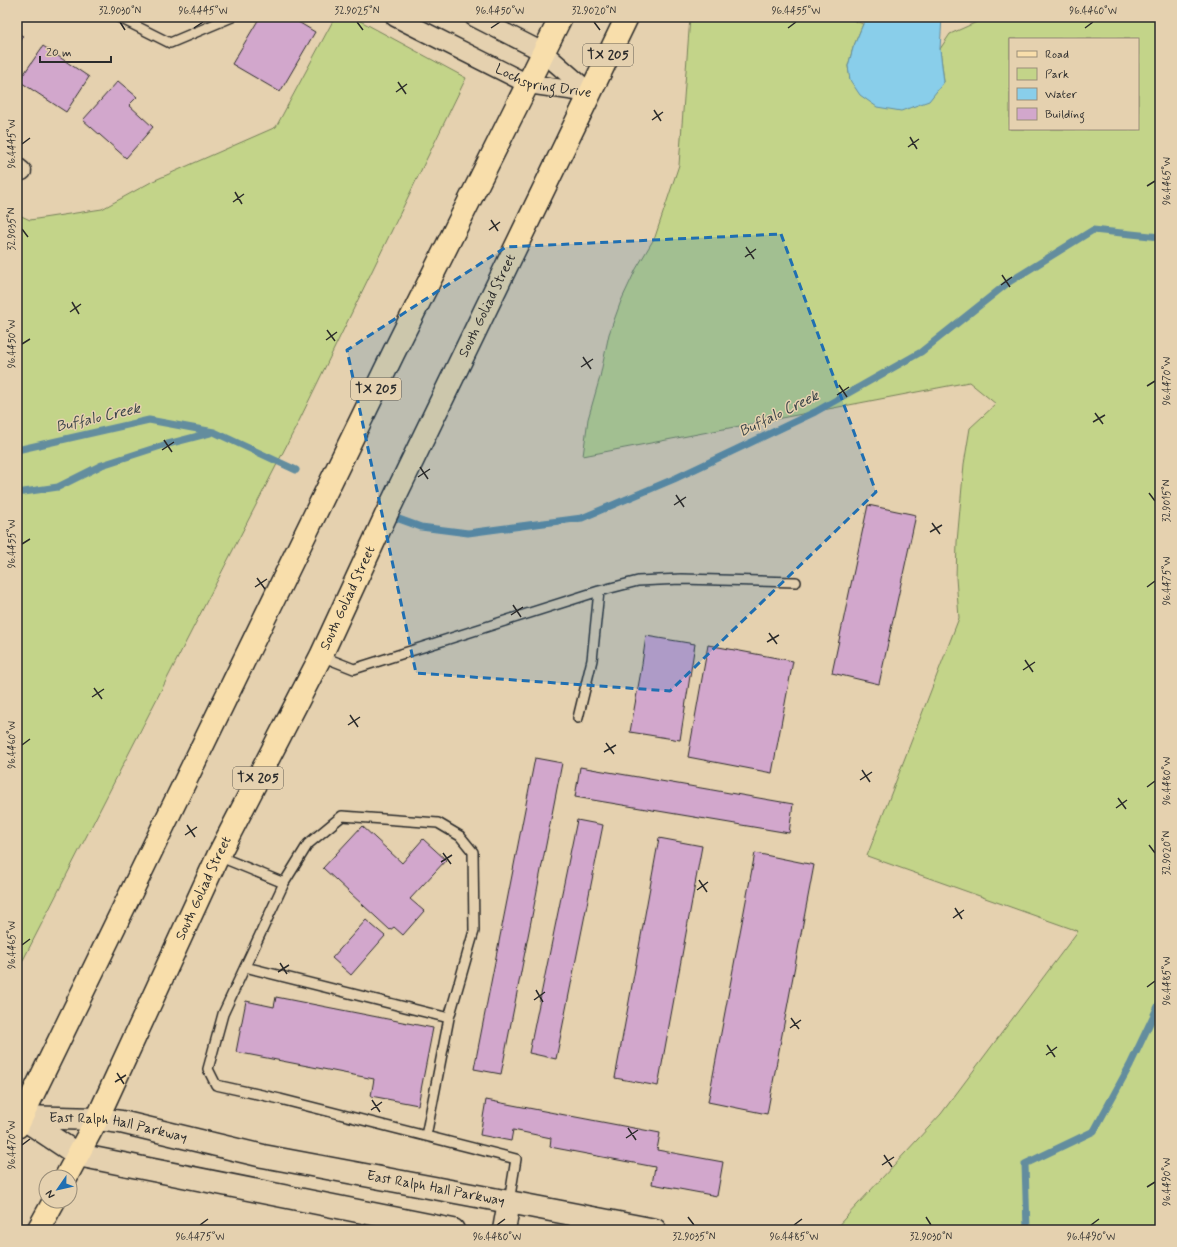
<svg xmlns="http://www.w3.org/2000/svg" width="1177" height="1247" font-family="Mynerve,sans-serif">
	<rect width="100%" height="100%" fill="#e5d1af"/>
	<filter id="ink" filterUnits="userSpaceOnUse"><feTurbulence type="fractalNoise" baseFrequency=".025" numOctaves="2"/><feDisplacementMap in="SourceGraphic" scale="8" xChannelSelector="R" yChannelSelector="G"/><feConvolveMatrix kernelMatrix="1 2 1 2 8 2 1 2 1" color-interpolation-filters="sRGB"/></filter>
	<g filter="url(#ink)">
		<path fill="#c3d489" stroke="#77805a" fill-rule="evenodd" d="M335 17H353L466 78 297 425 20 966 17 965V214L30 220 102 209 153 181 276 127Z
			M690 17H845L863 24 853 48 848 66 850 80 944 82 940 49 950 34 988 17H1160V1230H834L941 1114 1078 931 867 856 959 618 956 578 957 542 964 464 970 428 996 404 969 382 583 456 588 419 600 377 609 334 621 301 636 269 655 237 679 165ZM1010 39H1138V129H1010Z"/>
		<path fill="#89ceea" stroke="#638d9e" d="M866 17H942L940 49 944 82 929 101 901 111 877 107 860 95 850 80 848 66 853 48Z"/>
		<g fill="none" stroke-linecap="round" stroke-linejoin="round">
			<path stroke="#638d9e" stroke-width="7" d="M17 450 149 420 214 432 296 470
				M17 493 58 487 102 465 164 445 210 433
				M399 519 421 527 468 533 582 518 674 479 815 412 921 352 1009 282 1093 230 1160 237
				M1027 1230 1025 1164 1094 1131 1130 1065 1160 1002"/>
		</g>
		<path fill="#d2a7cc" stroke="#2b2b2b" d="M260 17H290L315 32 280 92 232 64Z
			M17 33 23 36 17 49Z
			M43 46 89 77 66 112 19 81Z
			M118 81 137 97 129 105 153 127 126 158 83 120Z
			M868 505 916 515 879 684 832 673Z
			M646 636 695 644 680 740 630 732 641 671Z
			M708 645 793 661 772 773 688 757Z
			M535 758 562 763 501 1074 474 1069Z
			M580 767 793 804 789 833 575 797Z
			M577 820 603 825 556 1059 529 1053Z
			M362 826 402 863 423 839 446 860 410 899 424 911 403 935 394 927 390 930 323 868Z
			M659 838 702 846 658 1086 615 1078Z
			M755 853 814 865 767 1114 708 1102Z
			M366 920 385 936 351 975 332 958Z
			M276 997 433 1028 418 1105 371 1096 374 1079 236 1052 246 1001 274 1007Z
			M486 1100 660 1133 657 1150 723 1162 717 1196 652 1184 655 1167 550 1147 551 1138 513 1130 511 1141 480 1135Z"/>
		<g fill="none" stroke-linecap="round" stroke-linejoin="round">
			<defs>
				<path id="service" d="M118 17 170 43 232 17
					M321 656 354 669 599 591 638 581 681 579 796 582
					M578 718 592 660 599 591
					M218 856 284 883 223 1014 208 1069 216 1085 280 1099 516 1159 509 1202
					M284 883 308 844 342 816 438 823 460 836 473 852 474 931 449 1018
					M245 967 449 1018 426 1136"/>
				<g id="minor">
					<path id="s1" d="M395 17 528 84 590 93"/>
					<path d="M474 17 543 52 590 93"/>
					<path d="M17 167 22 171"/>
				</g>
				<g id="secondary">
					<path id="s2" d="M21 1117 97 1119 121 1122 263 1156 509 1202 655 1230"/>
					<path d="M21 1117 78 1155 453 1230"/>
					<path d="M504 1230 509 1202"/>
				</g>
				<g id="primary">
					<path d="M17 1127 393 354 561 17"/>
					<path id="s3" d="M66 1177 97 1119 218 856 321 656 387 513 627 17"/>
					<path d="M38 1230 54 1201"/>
				</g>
			</defs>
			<use href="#service" stroke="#2b2b2b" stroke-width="12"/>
			<use href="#minor" stroke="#2b2b2b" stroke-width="21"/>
			<use href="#secondary" stroke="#2b2b2b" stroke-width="25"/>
			<use href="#primary" stroke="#2b2b2b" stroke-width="25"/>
			<use href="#service" stroke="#e5d1af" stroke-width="9"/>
			<use href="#minor" stroke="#e5d1af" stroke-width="18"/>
			<use href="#secondary" stroke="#e5d1af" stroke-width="22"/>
			<use href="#primary" stroke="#f8deab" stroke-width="22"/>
		</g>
	</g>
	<path fill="#1f6fb2" fill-opacity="0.2" stroke="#1f6fb2" stroke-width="3" stroke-dasharray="8 5" stroke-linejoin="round" d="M781 234 876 492 670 691 416 673 347 350 506 247Z"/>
	<path fill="none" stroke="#2b2b2b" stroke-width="1.5" d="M120 22 125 30M357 22 363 30M594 22 600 30M194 28 203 22M491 28 500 22M788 28 796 22M1085 28 1093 22M398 82 406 94M396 92 407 84M654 110 661 121M652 120 663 112M910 137 917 149M22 144 30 138M908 147 919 139M1147 186 1155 181M235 192 242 204M233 202 244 194M491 220 498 231M22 229 28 237M489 230 500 222M746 247 754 259M745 257 756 249M1002 275 1010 287M1001 285 1012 277M72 302 79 314M70 312 81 304M327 330 335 341M326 340 337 332M22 344 30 339M583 357 591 369M581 367 593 359M839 385 847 397M1147 386 1155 381M837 395 849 387M1095 413 1103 424M1093 422 1105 415M164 440 172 452M162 450 174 442M420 467 428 479M418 477 430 469M1149 493 1155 501M676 495 684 507M674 505 686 497M932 523 940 534M930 532 942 525M22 544 30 539M257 578 265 589M255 587 267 579M1147 587 1155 581M513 605 521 617M511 615 523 607M769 633 777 644M767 642 779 635M1025 660 1033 672M1023 670 1035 662M94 688 102 699M92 697 104 689M350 715 358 727M348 725 360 717M606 743 614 754M22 745 30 739M604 752 616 745M862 770 870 782M860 780 872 772M1147 787 1155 781M1118 798 1126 809M1116 808 1127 800M187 825 195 837M185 835 197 827M1149 845 1155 853M443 853 451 864M441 862 452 855M699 880 707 892M697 890 708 882M955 908 962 919M953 918 964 910M22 945 30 939M280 963 287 974M278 972 289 965M1147 987 1155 981M536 990 543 1002M534 1000 545 992M791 1018 799 1029M790 1028 801 1020M1047 1045 1055 1057M1046 1055 1057 1047M117 1073 124 1084M115 1082 126 1075M372 1100 380 1112M371 1110 382 1102M628 1128 636 1140M626 1138 638 1130M22 1145 30 1139M884 1155 892 1167M882 1165 894 1157M1147 1187 1155 1182M688 1217 694 1225M926 1217 931 1225M200 1225 208 1219M497 1225 505 1219M794 1225 802 1219M1091 1225 1099 1219"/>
	<g text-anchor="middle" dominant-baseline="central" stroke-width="3" stroke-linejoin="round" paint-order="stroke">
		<g fill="#e5d1af" stroke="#635d53" stroke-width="1">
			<rect x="583" y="44" width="50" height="22" rx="3"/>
			<rect x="351" y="378" width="50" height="22" rx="3"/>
			<rect x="233" y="767" width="50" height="22" rx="3"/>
		</g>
		<g font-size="13" font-weight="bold" fill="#2b2b2b">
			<text x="608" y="55">TX 205</text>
			<text x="376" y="389">TX 205</text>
			<text x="258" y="778">TX 205</text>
		</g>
		<g font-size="14" fill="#2b2b2b" stroke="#e5d1af">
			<text stroke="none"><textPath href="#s1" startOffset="163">Lochspring Drive</textPath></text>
			<text stroke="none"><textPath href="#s3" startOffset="968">South Goliad Street</textPath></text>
			<text stroke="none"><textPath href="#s3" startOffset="644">South Goliad Street</textPath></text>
			<text stroke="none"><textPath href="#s3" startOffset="320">South Goliad Street</textPath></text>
			<text stroke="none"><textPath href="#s2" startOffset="98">East Ralph Hall Parkway</textPath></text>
			<text stroke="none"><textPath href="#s2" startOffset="422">East Ralph Hall Parkway</textPath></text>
		</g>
		<g font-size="15" font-style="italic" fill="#394348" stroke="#e5d1af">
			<text transform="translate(779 414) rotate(-26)">Buffalo Creek</text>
			<text transform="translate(98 418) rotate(-13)">Buffalo Creek</text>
		</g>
	</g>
	<rect width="1177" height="1247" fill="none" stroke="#e5d1af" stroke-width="44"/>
	<rect x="1009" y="38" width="130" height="92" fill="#e5d1af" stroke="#9b8f7a"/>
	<rect x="1017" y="51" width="20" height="6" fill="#f8deab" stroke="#9b8f7a"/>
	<text x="1045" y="58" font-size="12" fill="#2b2b2b">Road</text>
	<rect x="1017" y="68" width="20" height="12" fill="#c3d489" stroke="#9b8f7a"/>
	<text x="1045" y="78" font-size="12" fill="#2b2b2b">Park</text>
	<rect x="1017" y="88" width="20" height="12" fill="#89ceea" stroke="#9b8f7a"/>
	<text x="1045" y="98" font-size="12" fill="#2b2b2b">Water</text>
	<rect x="1017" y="108" width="20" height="12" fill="#d2a7cc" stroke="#9b8f7a"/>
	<text x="1045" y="118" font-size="12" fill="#2b2b2b">Building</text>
	<g transform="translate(58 1189) rotate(236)"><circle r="19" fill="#e5d1af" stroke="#9b8f7a"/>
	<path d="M0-3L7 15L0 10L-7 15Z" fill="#1f6fb2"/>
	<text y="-6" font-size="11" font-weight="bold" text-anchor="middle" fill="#2b2b2b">N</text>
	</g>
	<path d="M40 56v6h71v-6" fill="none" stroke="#2b2b2b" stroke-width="2"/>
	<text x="46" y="56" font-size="12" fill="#2b2b2b" stroke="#e5d1af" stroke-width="3" paint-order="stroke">20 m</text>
	<rect x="22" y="22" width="1133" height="1203" fill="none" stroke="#2b2b2b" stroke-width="1.5"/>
	<g font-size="10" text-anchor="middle" fill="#2b2b2b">
		<text x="120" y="14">32.9030°N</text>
		<text x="203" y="14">96.4445°W</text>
		<text x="357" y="14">32.9025°N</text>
		<text x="500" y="14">96.4450°W</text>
		<text x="594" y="14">32.9020°N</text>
		<text x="796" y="14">96.4455°W</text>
		<text x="1093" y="14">96.4460°W</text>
		<text transform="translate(11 144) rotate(-90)" y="4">96.4445°W</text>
		<text transform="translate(1166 181) rotate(-90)" y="4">96.4465°W</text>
		<text transform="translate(11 229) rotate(-90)" y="4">32.9035°N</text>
		<text transform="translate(11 344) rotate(-90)" y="4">96.4450°W</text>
		<text transform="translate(1166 381) rotate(-90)" y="4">96.4470°W</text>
		<text transform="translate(1166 501) rotate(-90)" y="4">32.9015°N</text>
		<text transform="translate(11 544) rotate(-90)" y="4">96.4455°W</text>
		<text transform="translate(1166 581) rotate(-90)" y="4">96.4475°W</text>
		<text transform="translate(11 745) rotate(-90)" y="4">96.4460°W</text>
		<text transform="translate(1166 781) rotate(-90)" y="4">96.4480°W</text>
		<text transform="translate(1166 853) rotate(-90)" y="4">32.9020°N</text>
		<text transform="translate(11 945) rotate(-90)" y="4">96.4465°W</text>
		<text transform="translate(1166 981) rotate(-90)" y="4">96.4485°W</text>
		<text transform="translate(11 1145) rotate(-90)" y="4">96.4470°W</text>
		<text transform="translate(1166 1182) rotate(-90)" y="4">96.4490°W</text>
		<text x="200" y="1240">96.4475°W</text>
		<text x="497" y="1240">96.4480°W</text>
		<text x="694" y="1240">32.9035°N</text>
		<text x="794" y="1240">96.4485°W</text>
		<text x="931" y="1240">32.9030°N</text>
		<text x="1091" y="1240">96.4490°W</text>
	</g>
</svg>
